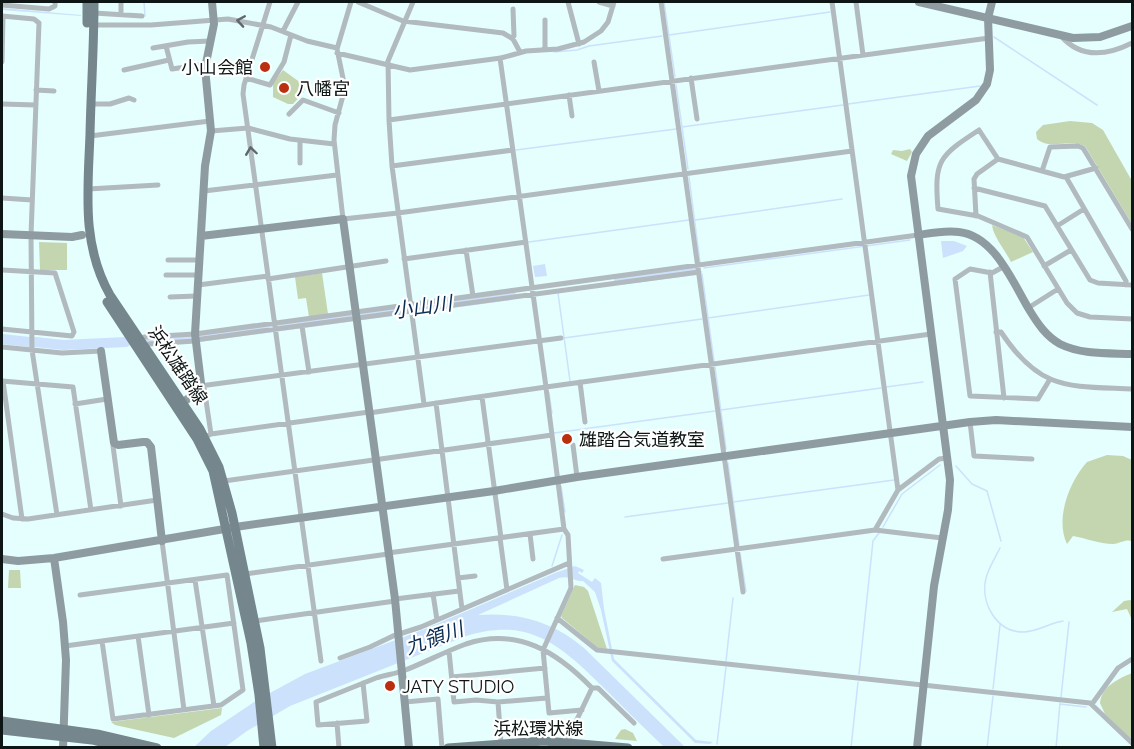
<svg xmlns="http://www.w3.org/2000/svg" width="1134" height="749" font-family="Raleway,'Noto Sans JP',sans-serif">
	<rect width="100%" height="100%" fill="#e4fffd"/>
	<path fill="#c4d6b0" d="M283 70 305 86 304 92 293 104H288L273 97V83Z
		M1070 121 1092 123 1103 130 1132 181V224L1085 146C1070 139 1049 150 1037 139L1036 132 1043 125Z
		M910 149 912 152 907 161 891 154 893 150 902 151Z
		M992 225 1023 237 1033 252 1011 262C1005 250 993 236 992 225Z
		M39 242 67 243V270H40Z
		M322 273 328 314 309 317 306 298 298 299 295 277Z
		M1107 455 1123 456 1132 460V541C1125 539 1121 543 1113 544 1100 544 1085 538 1073 536L1067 544C1055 519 1069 482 1087 462Z
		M9 570H20L21 588H8Z
		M575 585 584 587 588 591 607 649 598 648 562 618 561 616Z
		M1130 600 1132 601V620L1127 609 1112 612 1124 601Z
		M1132 673V741L1105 714 1100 703C1102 686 1118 679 1132 673Z
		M222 708 221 715 174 738 115 725 111 722Z
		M625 729 633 733 637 741 615 739 621 730Z"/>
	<path fill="#cce1fc" d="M2 8 81 15V16L2 10Z
		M941 241H954L967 246 963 251 943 258Z
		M545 264 547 276 535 277 533 266Z
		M575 566 584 570 582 573 579 571 578 573 592 582 595 578 601 583 604 609 614 659 696 740 713 742 710 744 695 743 612 661 601 610 595 592 583 581C576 582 570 575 559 578L478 615C518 612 552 621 584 648L685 747H664C644 728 624 708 604 688 561 646 530 616 466 636L290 706 247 731 225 747 193 748 211 731 257 700 305 674 425 629 555 573Z"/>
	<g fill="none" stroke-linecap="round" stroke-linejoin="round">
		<path stroke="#cce1fc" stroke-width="1.5" d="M144 2 145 16
			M664 2 675 77
			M669 35 830 12
			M994 37 1097 105
			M554 52 577 50 589 46 662 36
			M676 85 688 169
			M848 104 980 86
			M682 127 843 105
			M516 150 676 129
			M689 177 700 262
			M695 220 842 199
			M529 242 689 220
			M704 268 910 240
			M702 274 714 361
			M558 293 570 381
			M708 318 869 295
			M564 338 702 319
			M715 367 726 449
			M886 387 923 382
			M549 393 552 413
			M721 410 881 388
			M554 433 715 411
			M728 463 739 545
			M956 466 972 484 987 491 1001 541
			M561 486 565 512
			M733 502 894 480
			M625 517 728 503
			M883 527 902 494 940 465
			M1000 548C995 558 989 567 986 578 980 602 996 632 1023 632 1038 632 1049 623 1063 621
			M740 553 746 591
			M552 566 562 535
			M726 661 733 598
			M859 674 873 541 879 533
			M993 689 1000 625
			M1061 697 1069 622
			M1060 704 1086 707
			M717 744 726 667
			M851 748 858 682
			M987 748 993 696
			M1056 748 1060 703"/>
		<path stroke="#cce1fc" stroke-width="10" d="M619 280 696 270
			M2 339 29 342
			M147 340 199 337 511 295
			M36 342 63 345 126 342"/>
		<path stroke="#b1babe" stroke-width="5" d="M121 2V14
			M270 2 244 85 243 94 321 661
			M351 2 337 49 345 88 335 125 334 140 343 219 398 213 852 151
			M358 2 403 21 503 33 513 39 520 52
			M413 2 388 61 389 120 392 166 424 404
			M568 2 579 44
			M599 2 613 6
			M661 2 743 592
			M832 2 898 490
			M856 2 863 55
			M2 5 49 9 55 6V2
			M94 13 142 16
			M2 16 34 19 39 23 31 235 32 350 57 515
			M93 25H151L228 19 271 27 307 41 337 48
			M283 31 298 2
			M1061 36C1081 59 1108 55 1132 43
			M512 38 514 36 513 9
			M166 46 172 69 206 64
			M153 48 188 42 210 41
			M545 50V20
			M337 53 410 70 501 58 526 51 558 49 584 42 601 31 608 22 614 2
			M500 58 546 387
			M2 62 3 16
			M594 62 599 91
			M124 70 169 60
			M246 78 270 85 284 62 291 35
			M691 78 697 119
			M36 90 54 91
			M569 95 572 116
			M2 104 36 105
			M91 104H110L129 98 134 100
			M289 114 303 100 339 113
			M389 120 989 38
			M211 131 248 128 290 139 334 144
			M90 136 210 121
			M998 159 979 130C939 156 934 160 938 209L978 216 1027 237 1067 303 1077 313 1090 317 1132 319
			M300 163V141
			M392 166 513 150
			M1042 171 1050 147 1078 146 1083 148 1132 229
			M1066 177 1126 281V285
			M974 188 1045 206 1090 280 1098 283 1132 285
			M88 189 158 185
			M204 191 337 175
			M2 198 32 200
			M976 216 974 179 977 174 998 159 1064 177 1096 168
			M1057 226 1084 209
			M466 250 473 296
			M404 259 526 242
			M168 260H200
			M1044 266 1071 250
			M1003 267 992 273 970 269 955 279 970 396 1038 399 1050 379
			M2 270 55 273 74 332 72 336 2 329
			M990 272 1004 398
			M166 275H199
			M268 279 386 261
			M198 285 268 276
			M170 297 197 296
			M1028 308 1058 289
			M302 326 309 372
			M996 332H1001C1040 391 1068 386 1132 389
			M140 340 144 337 195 334 918 235
			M195 340 699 272
			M2 347 62 353 101 351
			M145 347 149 344 195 341
			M2 381 73 387 91 510
			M3 381 22 519
			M580 382 585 422
			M200 386 561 338
			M204 387 211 434
			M546 388 564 529 568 535 571 588 543 650 549 713 582 710
			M482 397 501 538
			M436 403 462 609
			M75 404 107 399
			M369 413 546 387 931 334
			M970 422 974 456 1032 459
			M205 437 211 434 369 412
			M115 444 113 446 121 506
			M573 445 577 477
			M224 481 552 435
			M2 514 13 518 28 519 157 500
			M875 530 898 490 939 459 947 458
			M530 534 533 559
			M500 538 507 590
			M162 541 184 710
			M388 553 564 529
			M663 559 875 530 942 538
			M245 574 388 554
			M458 578 475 576
			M195 580 214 706
			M433 594 437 620
			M80 595 227 575 243 690 221 705 113 719 102 641
			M395 599 459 591
			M557 618 597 650 1090 703 1132 743
			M255 621 395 601
			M138 636 149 715
			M65 646 234 623
			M449 651 454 702 476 700 498 702 547 698
			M340 658 370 647 393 636 421 627 569 563
			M452 677 545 668
			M363 683 367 721 318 725 316 702C336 694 356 686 376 678 385 675 394 674 403 671 424 663 444 652 466 644 518 627 557 652 592 688L569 736V742
			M592 688H598L634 723
			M405 702 438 699 442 748
			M498 702 501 743
			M1092 704 1118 668 1132 659
			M337 723 339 748"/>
		<path stroke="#8e9ca2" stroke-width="8" d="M919 2 1073 38 1100 37 1132 26
			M2 234 72 237 82 235
			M918 235C931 233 945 230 959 232 995 236 1013 283 1030 311 1038 324 1046 336 1060 344 1082 355 1109 353 1132 354
			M201 236 343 219 395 599 409 748
			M101 351 114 443 118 445 143 442H147L151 447 162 541
			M177 407 198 391 201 383 195 334 205 166 211 131 205 68 214 24 212 2
			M54 558 63 622 66 660 63 748
			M2 559 18 561 54 558 242 526 494 491 577 477 970 422 996 420 1132 427
			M917 748 934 586 948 510 950 480 911 176 916 154 928 136 976 100 987 84 990 70 988 18 992 2"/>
		<path stroke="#75868d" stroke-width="9" d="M94 2C94 46 91 90 90 134 88 190 81 244 110 295L200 429 219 467 232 513 260 648 272 748
			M87 23V2
			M107 302 197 439 213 471 251 643 259 695 264 748
			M2 721 97 734 157 748
			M2 730 92 740 125 748
			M448 748 544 741 628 748"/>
	</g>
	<defs><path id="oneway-chevron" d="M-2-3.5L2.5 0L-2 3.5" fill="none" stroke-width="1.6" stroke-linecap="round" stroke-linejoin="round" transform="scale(1.5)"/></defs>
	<g stroke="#5f686a">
		<use href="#oneway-chevron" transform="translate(241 21) rotate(-171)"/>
		<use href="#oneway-chevron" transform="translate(251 151) rotate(-98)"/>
	</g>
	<g fill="#ba2f10" stroke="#fff" stroke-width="2">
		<circle cx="265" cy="67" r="6"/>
		<circle cx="284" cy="88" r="6"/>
		<circle cx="567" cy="439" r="6"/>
		<circle cx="390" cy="686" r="6"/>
	</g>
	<g text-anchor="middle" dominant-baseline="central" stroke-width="4.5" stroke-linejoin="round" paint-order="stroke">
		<g font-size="18" fill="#0d1615" stroke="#fff" text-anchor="start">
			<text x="253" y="67" text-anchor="end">小山会館</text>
			<text x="296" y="88">八幡宮</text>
			<text x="579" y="439">雄踏合気道教室</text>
			<text x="402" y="686">JATY STUDIO</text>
		</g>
		<g font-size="18" fill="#0d1615" stroke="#fff">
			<text transform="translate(178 365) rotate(56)">浜松雄踏線</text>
			<text x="538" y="728">浜松環状線</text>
		</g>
		<g font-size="20" font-style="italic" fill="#072c54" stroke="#fff">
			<text transform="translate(422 307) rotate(-8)">小山川</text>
			<text transform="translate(434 638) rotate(-19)">九領川</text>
		</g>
	</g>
	<rect width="1134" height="749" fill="none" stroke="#0d1615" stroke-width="6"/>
</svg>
